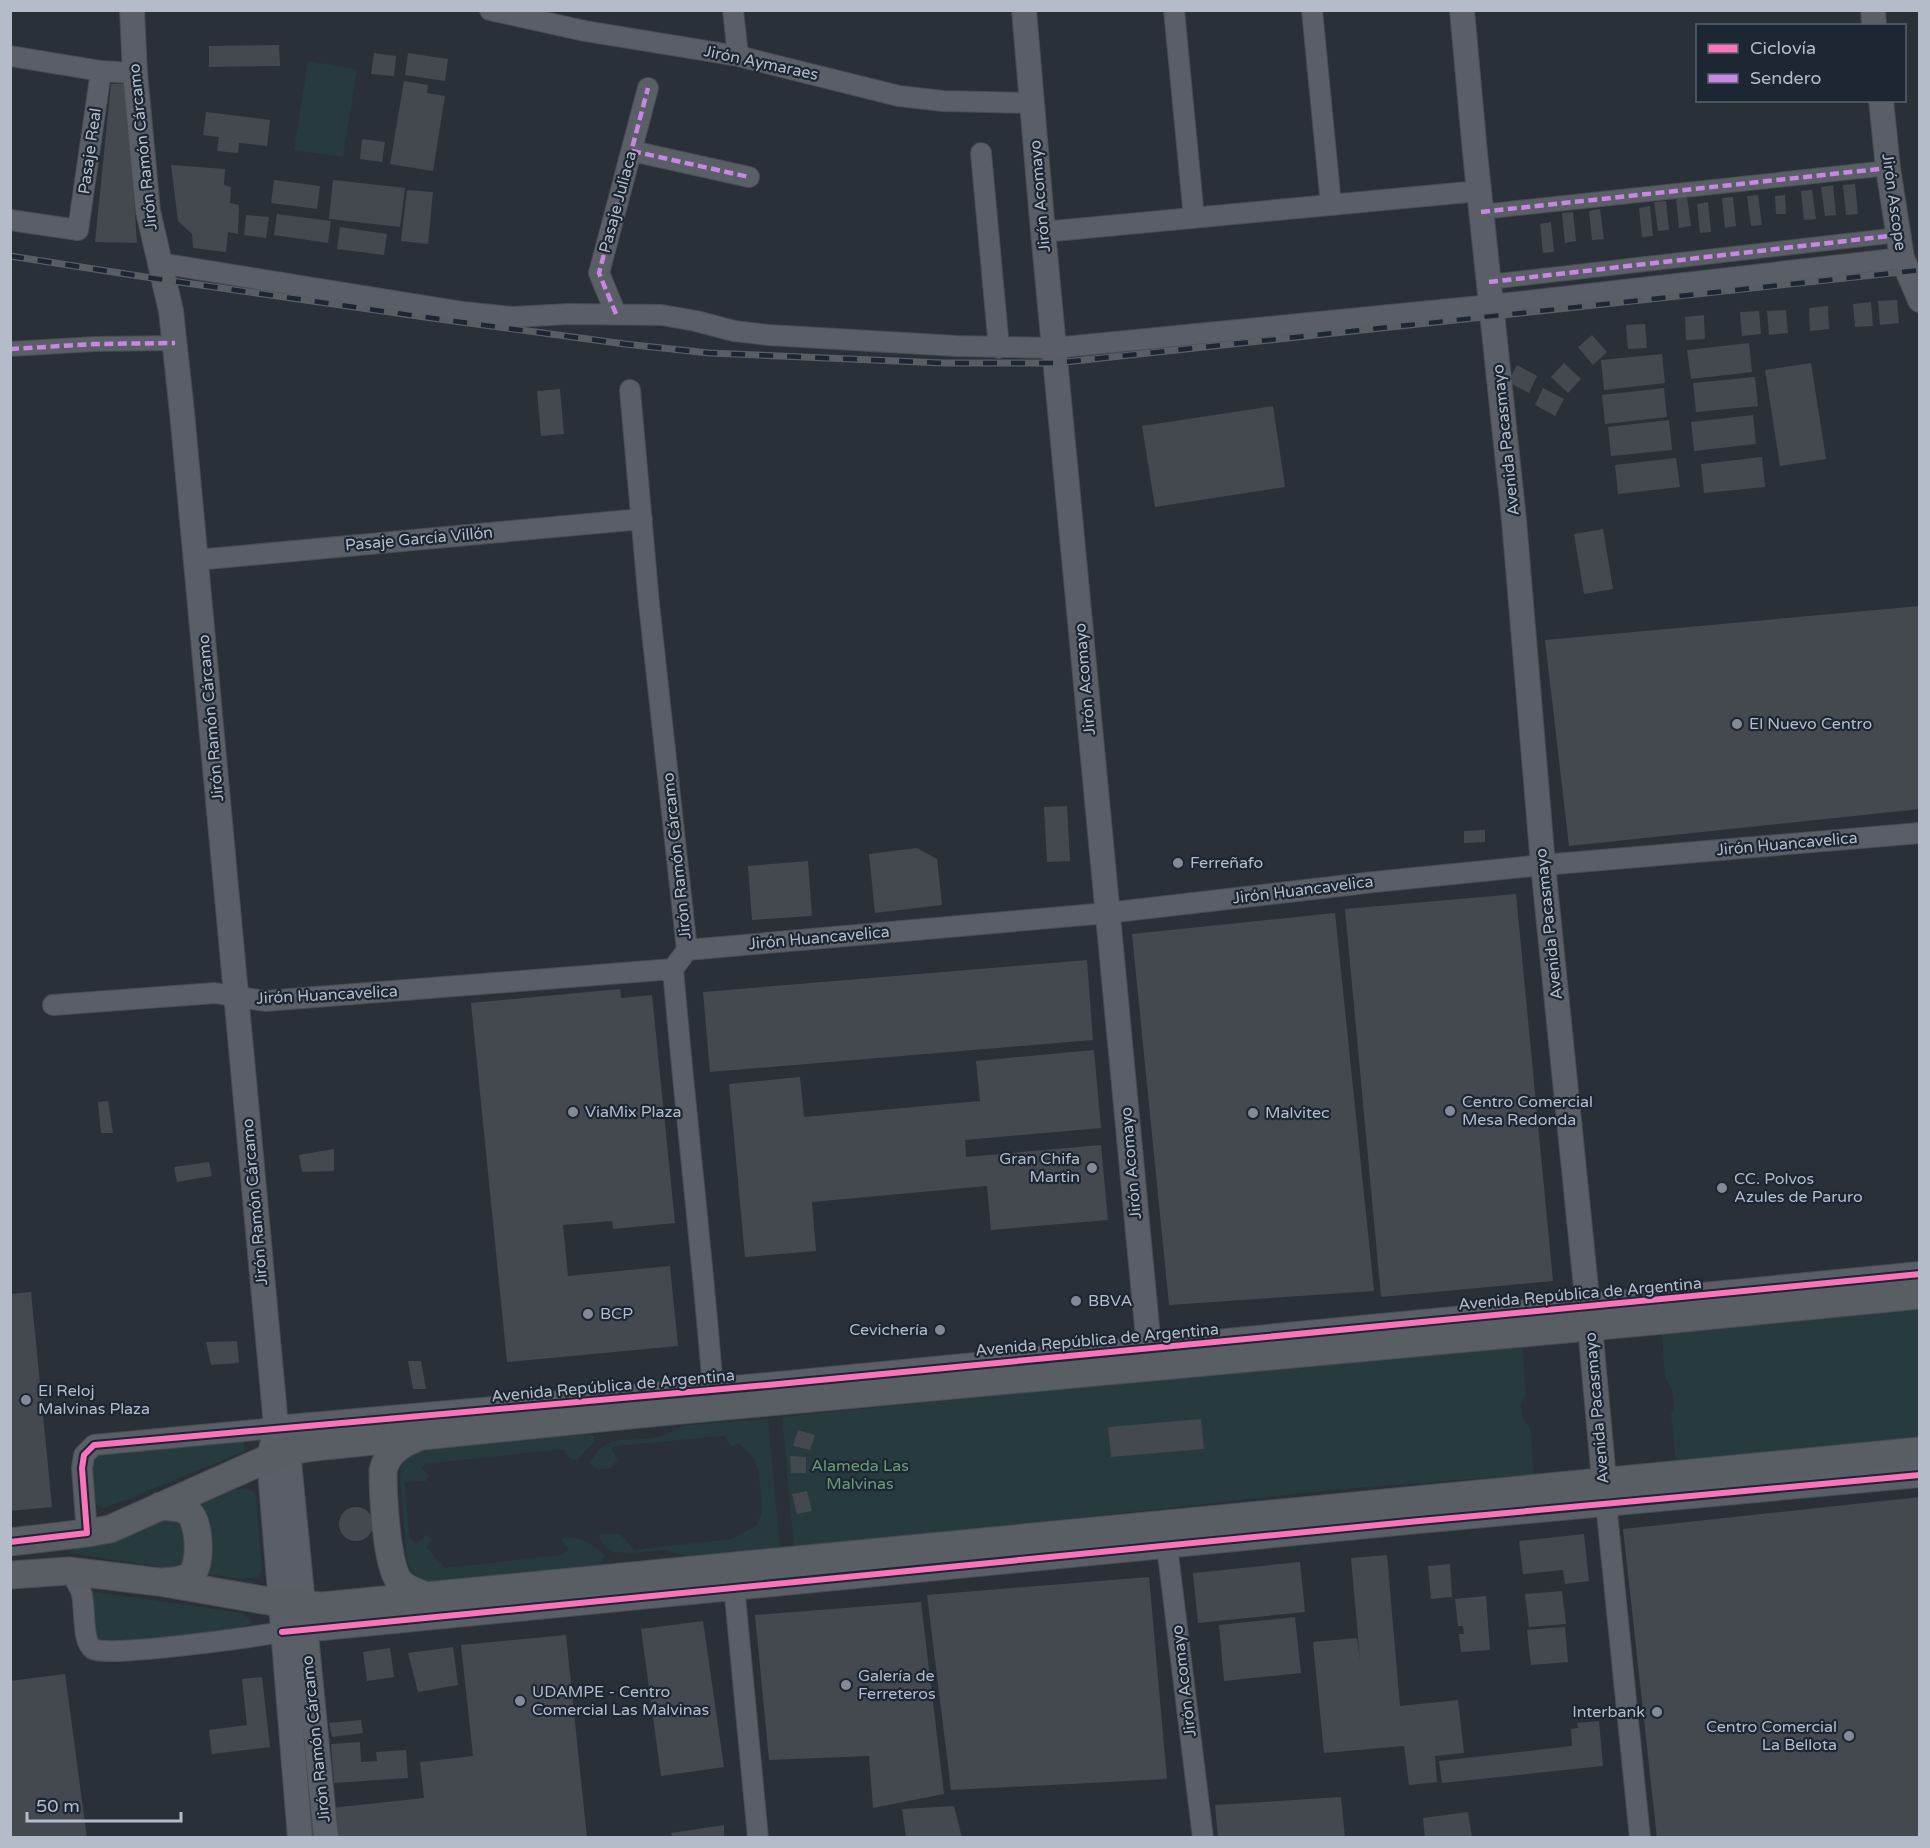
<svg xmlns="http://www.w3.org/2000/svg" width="1930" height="1848" font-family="'Varela Round',sans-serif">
	<rect width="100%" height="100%" fill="#2a3038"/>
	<path fill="#273a3e" d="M308 61 357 69 343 157 294 150Z
		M1919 1307V1439L1676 1463 1671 1415 1674 1406 1672 1389 1665 1378 1662 1333Z
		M1522 1346 1526 1394 1521 1404 1523 1419 1530 1428 1534 1474 1331 1490 794 1549 782 1417 1319 1363Z
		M768 1419 780 1548 689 1557 666 1550 630 1553 614 1552 606 1548 599 1537 601 1534C622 1533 621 1534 634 1550L731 1539 757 1525 762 1512 759 1473 754 1459 739 1443 732 1447 724 1436 616 1446 611 1449 618 1459 611 1468 598 1470 590 1463C607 1430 629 1444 658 1437 669 1435 678 1427 689 1425Z
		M589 1434 594 1436V1442L577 1460 570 1459 563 1449 425 1464 421 1468 429 1476 426 1481 405 1482 409 1537 416 1544 427 1534 432 1540 427 1547C432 1555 439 1560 445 1568L561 1555 568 1550 561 1540 563 1538C584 1536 589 1543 605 1555L597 1567 434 1582C418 1581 412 1575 407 1561L400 1478C400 1464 406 1457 418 1450Z
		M243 1437 245 1451 126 1500 103 1508 97 1505 95 1500C93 1485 86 1464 98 1453Z
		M244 1488 253 1491 256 1496 262 1566 261 1573 258 1577 241 1579 70 1553 77 1547 125 1535 164 1520 225 1492Z
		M90 1591 242 1613 252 1621V1624L217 1635 95 1645Z"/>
	<path fill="#444950" d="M279 45 280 66 209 67V46Z
		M374 53 396 56 394 76 371 74Z
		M408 53 448 59 445 81 405 75Z
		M404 81 428 85 427 93 445 96 433 171 390 164Z
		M126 83 137 243 95 242 111 84Z
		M206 112 270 120 267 146 239 143 238 153 217 151 219 137 203 135Z
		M362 139 385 142 382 162 360 159Z
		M171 165 225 169 224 185 231 187 230 203 239 205 238 234 228 232 226 252 193 248 192 234 178 221Z
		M274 180 320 186 317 209 271 203Z
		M333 180 405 188 400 227 329 219Z
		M1855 184 1858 214 1846 215 1843 185Z
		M1833 185 1836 215 1825 216 1821 187Z
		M407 190 433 192 428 244 401 241Z
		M1812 190 1816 219 1804 220 1801 191Z
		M1758 195 1762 225 1751 226 1747 196Z
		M1785 195 1786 214H1776L1775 196Z
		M1687 197 1691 226 1679 228 1676 198Z
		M1733 197 1736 226 1725 228 1722 198Z
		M1666 201 1669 230 1658 231 1654 202Z
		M1708 202 1711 232 1700 233 1697 204Z
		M1650 206 1653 236 1642 237 1639 208Z
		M1600 209 1604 239 1592 240 1589 211Z
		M1573 212 1576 241 1565 243 1562 213Z
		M277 214 331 221 328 243 274 235Z
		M246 215 269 217 266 238 244 235Z
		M1551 222 1554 252 1543 253 1540 224Z
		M340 227 387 234 384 255 337 249Z
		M1897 300 1899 323 1880 325 1878 301Z
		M1871 302 1873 326 1855 327 1853 304Z
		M1828 306 1829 329 1810 331 1809 308Z
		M1786 310 1788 333 1769 335 1767 311Z
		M1759 311 1761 334 1742 336 1740 312Z
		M1704 315 1705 339 1686 340 1685 317Z
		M1645 324 1647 348 1628 349 1626 325Z
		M1592 335 1607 352 1593 365 1578 347Z
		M1749 343 1752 372 1691 379 1687 350Z
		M1662 354 1665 383 1604 390 1601 360Z
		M1564 363 1581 379 1568 393 1551 377Z
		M1811 363 1826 459 1780 466 1765 370Z
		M1517 365 1537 376 1529 393 1508 382Z
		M1755 377 1758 406 1696 412 1693 383Z
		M1543 388 1564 399 1555 416 1535 405Z
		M1664 388 1667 417 1605 424 1602 395Z
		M560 389 564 434 541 436 537 391Z
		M1273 406 1285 487 1155 507 1142 426Z
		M1753 415 1756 444 1694 451 1691 422Z
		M1669 420 1672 450 1611 456 1608 427Z
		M1762 457 1765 487 1704 493 1701 464Z
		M1676 458 1680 487 1618 494 1615 465Z
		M1603 529 1613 589 1584 594 1574 534Z
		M1920 606V809L1569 846 1545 640Z
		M1067 806 1070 861 1047 862 1044 807Z
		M1485 830V842L1464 843V831Z
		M917 848 937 859 942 905 875 913 869 854Z
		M808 861 812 916 752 920 748 866Z
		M1516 894 1553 1281 1381 1297 1345 909Z
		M1335 913 1374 1291 1169 1305 1132 934Z
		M1087 960 1093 1040 710 1072 703 992Z
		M620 989 621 998 652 995 675 1223 613 1229 612 1221 563 1225 568 1276 670 1266 678 1346 507 1362 471 1003Z
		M1094 1050 1101 1128 965 1140 966 1157 1101 1145 1108 1220 991 1230 987 1186 812 1202 816 1251 745 1257 729 1084 800 1077 804 1117 980 1101 976 1061Z
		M108 1101 113 1133H101L98 1102Z
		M334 1149V1171L302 1172 299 1155Z
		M209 1162 212 1176 177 1182 174 1167Z
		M31 1292 52 1507 10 1511V1294Z
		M237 1341 239 1363 211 1365 206 1342Z
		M408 1361H421L426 1389H413Z
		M1201 1419 1204 1449 1111 1457 1108 1427Z
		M798 1430 815 1435 810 1450 793 1446Z
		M790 1456 806 1457V1473H791Z
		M807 1491 812 1511 797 1514 792 1494Z
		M1920 1497V1838H1657L1623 1529Z
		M339 1524a17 17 0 1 1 34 0a17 17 0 1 1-34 0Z
		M1584 1534 1589 1581 1565 1584 1563 1570 1523 1574 1519 1541Z
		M1387 1555 1400 1706 1458 1700 1464 1753 1435 1756 1437 1782 1409 1785 1404 1746 1324 1753 1313 1642 1357 1638 1360 1660 1351 1558Z
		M1300 1562 1305 1612 1198 1623 1193 1573Z
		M1450 1564 1452 1597 1431 1599 1428 1566Z
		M1149 1577 1167 1779 951 1790 927 1595Z
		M1562 1591 1566 1624 1529 1627 1525 1594Z
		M1486 1596 1490 1650 1461 1652 1459 1634H1464L1463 1626H1458L1455 1599Z
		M921 1602 944 1794 873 1808 869 1756 769 1760 755 1615Z
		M1295 1617 1301 1673 1224 1681 1219 1625Z
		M703 1621 724 1767 661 1776 641 1629Z
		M1565 1627 1568 1662 1531 1665 1527 1630Z
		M566 1635 587 1838H334L331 1808 424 1798 420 1762 473 1756 461 1645Z
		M453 1647 458 1685 418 1692 408 1653Z
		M390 1648 394 1677 367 1681 363 1652Z
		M65 1674 87 1838H10V1681Z
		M262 1677 270 1747 212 1754 209 1730 247 1725 242 1679Z
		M361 1720 363 1733 332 1737 329 1723Z
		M1599 1721 1603 1766 1442 1783 1439 1761 1572 1746 1571 1729 1578 1728 1577 1723Z
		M360 1742 361 1762 377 1761 376 1752 406 1750 408 1778 334 1783 331 1744Z
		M1341 1797 1345 1838H1218L1215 1805Z
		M954 1806 962 1838H906L902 1809Z
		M1468 1812 1472 1838H1425L1423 1818Z
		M724 1825V1838H673L671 1833Z"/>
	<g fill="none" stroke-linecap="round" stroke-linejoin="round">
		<defs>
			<path id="pedestrian" d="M1481 212 1888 168
				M1489 282 1898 235
				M10 349 95 344 175 343"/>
			<path id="minor" d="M490 10 585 31 738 56 899 96 943 101 1033 103
				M733 10 738 56
				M1174 10 1194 218
				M1312 10 1331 205
				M10 56 101 71 135 73
				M632 151 749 177
				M981 153 999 348
				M10 220 78 230 101 71
				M1043 232 1479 191
				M159 263 463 312 513 317 569 314 662 315 696 321 734 331 768 335 957 346 1054 348 1491 305 1902 258
				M616 314 599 273 648 88
				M630 390 649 604 687 950 673 969C685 1110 702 1249 713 1390
				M196 560 642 519
				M687 950 1107 913 1374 882 1543 865 1920 833
				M53 1005 215 993 265 1001 673 969
				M1606 1503 1640 1838
				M1165 1530 1203 1838
				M87 1533 82 1468 84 1455 94 1445 276 1428
				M69 1571C74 1577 78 1584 81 1591 86 1604 81 1641 93 1649 107 1658 258 1636 282 1632
				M733 1575 758 1838"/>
			<path id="tertiary" d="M132 10 135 73 148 211 171 311 182 412 274 1404 276 1428 269 1458 300 1838
				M1024 10 1043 232 1149 1348
				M1462 10 1475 153 1514 520 1543 865 1590 1327 1606 1501
				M1873 10 1874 26
				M1881 100 1888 168 1902 258 1920 300
				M276 1428 768 1385 1920 1274
				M280 1436 288 1451 326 1838
				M282 1632 1419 1521 1920 1475"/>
			<path id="secondary" d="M414 1439C398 1446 388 1453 383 1470 383 1492 386 1567 400 1582 407 1590 419 1593 429 1597
				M160 1506C169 1507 180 1506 188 1512 200 1521 202 1564 191 1575 184 1581 172 1581 163 1582
				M10 1542 87 1533 110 1529 269 1458 288 1451 324 1446 639 1414 1664 1320 1920 1295
				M10 1575 69 1571 159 1582 280 1603 322 1606 1920 1451"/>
		</defs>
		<use href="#pedestrian" stroke="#484c53" stroke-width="16"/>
		<use href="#minor" stroke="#484c53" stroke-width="22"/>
		<use href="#tertiary" stroke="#484c53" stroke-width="26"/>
		<use href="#secondary" stroke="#484c53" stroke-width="29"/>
		<use href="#pedestrian" stroke="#5a5e66" stroke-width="14"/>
		<use href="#minor" stroke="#5a5e66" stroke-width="20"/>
		<use href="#tertiary" stroke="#5a5e66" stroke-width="24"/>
		<use href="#secondary" stroke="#595d64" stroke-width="27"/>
		<defs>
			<path id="rail" d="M10 256 165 280 446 320 625 344 709 353 943 363H1056L1920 270"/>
		</defs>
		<use href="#rail" stroke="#595d64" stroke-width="7"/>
		<use href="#rail" stroke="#1d2633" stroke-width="4.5" stroke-dasharray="14" stroke-linecap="butt"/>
		<path stroke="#c787e3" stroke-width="4.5" stroke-dasharray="9 4.5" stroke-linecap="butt" d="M632 151 749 177
			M1481 212 1888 168
			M1489 282 1898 235
			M616 314 599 273 648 88
			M10 349 95 344 175 343"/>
		<defs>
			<path id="cycleway" d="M10 1542 87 1533 82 1468 84 1455 94 1445 768 1385 1920 1274
				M282 1632 1419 1521 1920 1475"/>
		</defs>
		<use href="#cycleway" stroke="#1d2633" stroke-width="10"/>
		<use href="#cycleway" stroke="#fb73b8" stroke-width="6"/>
	</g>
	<g fill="#848b96" stroke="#1d2633" stroke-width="2">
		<circle cx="1737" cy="724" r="6"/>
		<circle cx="1178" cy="863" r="6"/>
		<circle cx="1450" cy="1111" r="6"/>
		<circle cx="573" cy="1112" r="6"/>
		<circle cx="1253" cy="1113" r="6"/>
		<circle cx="1092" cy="1168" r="6"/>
		<circle cx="1722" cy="1188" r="6"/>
		<circle cx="1076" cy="1301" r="6"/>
		<circle cx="588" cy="1314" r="6"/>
		<circle cx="940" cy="1330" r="6"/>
		<circle cx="26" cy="1400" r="6"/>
		<circle cx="846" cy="1685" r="6"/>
		<circle cx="520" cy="1701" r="6"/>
		<circle cx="1657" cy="1712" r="6"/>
		<circle cx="1849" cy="1736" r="6"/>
	</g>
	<g text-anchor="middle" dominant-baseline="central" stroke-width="4.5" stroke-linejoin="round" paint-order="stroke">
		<g font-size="16" fill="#b4bcc9" stroke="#1d2633">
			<text transform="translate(761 63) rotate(12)">Jirón Aymaraes</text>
			<text transform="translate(143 147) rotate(-96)">Jirón Ramón Cárcamo</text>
			<text transform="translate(90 151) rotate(-82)">Pasaje Real</text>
			<text transform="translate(1040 196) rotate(-95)">Jirón Acomayo</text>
			<text transform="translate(618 202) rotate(-75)">Pasaje Juliaca</text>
			<text transform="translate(1894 202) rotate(82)">Jirón Ascope</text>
			<text transform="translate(1506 440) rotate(-96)">Avenida Pacasmayo</text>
			<text transform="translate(419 539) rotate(-5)">Pasaje García Villón</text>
			<text transform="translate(1085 679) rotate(-95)">Jirón Acomayo</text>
			<text transform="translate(211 718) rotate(-95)">Jirón Ramón Cárcamo</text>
			<text transform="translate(1787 844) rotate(-5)">Jirón Huancavelica</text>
			<text transform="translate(677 856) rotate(-96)">Jirón Ramón Cárcamo</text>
			<text transform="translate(1303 890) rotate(-7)">Jirón Huancavelica</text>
			<text transform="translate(1549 924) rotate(-96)">Avenida Pacasmayo</text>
			<text transform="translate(819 938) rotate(-5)">Jirón Huancavelica</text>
			<text transform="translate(327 995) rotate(-3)">Jirón Huancavelica</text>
			<text transform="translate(1131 1163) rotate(-95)">Jirón Acomayo</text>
			<text transform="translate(255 1202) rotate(-95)">Jirón Ramón Cárcamo</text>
			<text transform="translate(1580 1294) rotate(-5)">Avenida República de Argentina</text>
			<text transform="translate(1097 1340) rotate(-5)">Avenida República de Argentina</text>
			<text transform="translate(613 1386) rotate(-5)">Avenida República de Argentina</text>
			<text transform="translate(1597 1408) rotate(-95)">Avenida Pacasmayo</text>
			<text transform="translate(1184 1681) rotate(-97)">Jirón Acomayo</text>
			<text transform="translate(316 1739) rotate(-96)">Jirón Ramón Cárcamo</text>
		</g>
		<g font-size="16" fill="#b4bcc9" stroke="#1d2633" text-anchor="start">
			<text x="1749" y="724">El Nuevo Centro</text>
			<text x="1190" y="863">Ferreñafo</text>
			<text x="1462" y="1102">Centro Comercial<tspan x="1462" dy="18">Mesa Redonda</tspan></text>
			<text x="585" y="1112">ViaMix Plaza</text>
			<text x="1265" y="1113">Malvitec</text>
			<text x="1080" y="1159" text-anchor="end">Gran Chifa<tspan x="1080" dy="18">Martin</tspan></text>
			<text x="1734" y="1179">CC. Polvos<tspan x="1734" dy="18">Azules de Paruro</tspan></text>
			<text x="1088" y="1301">BBVA</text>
			<text x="600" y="1314">BCP</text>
			<text x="928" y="1330" text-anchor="end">Cevichería</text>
			<text x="38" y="1391">El Reloj<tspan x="38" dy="18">Malvinas Plaza</tspan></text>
			<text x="858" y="1676">Galería de<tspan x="858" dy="18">Ferreteros</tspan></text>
			<text x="532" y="1692">UDAMPE - Centro<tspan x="532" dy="18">Comercial Las Malvinas</tspan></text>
			<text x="1645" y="1712" text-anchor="end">Interbank</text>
			<text x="1837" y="1727" text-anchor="end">Centro Comercial<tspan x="1837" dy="18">La Bellota</tspan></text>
		</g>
		<g font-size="16" fill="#6b9a76" stroke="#1d2633">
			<text x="860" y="1466">Alameda Las<tspan x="860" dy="18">Malvinas</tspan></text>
		</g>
	</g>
	<rect width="1930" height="1848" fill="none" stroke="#b4bcc9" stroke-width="24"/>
	<rect x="1696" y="24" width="210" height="78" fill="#1d2633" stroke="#59626f" stroke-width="1.5"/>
	<rect x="1708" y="44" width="30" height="9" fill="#fb73b8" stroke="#59626f" stroke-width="1.5"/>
	<text x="1750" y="54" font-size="18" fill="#b4bcc9">Ciclovía</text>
	<rect x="1708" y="74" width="30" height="9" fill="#c787e3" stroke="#59626f" stroke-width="1.5"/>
	<text x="1750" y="84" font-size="18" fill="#b4bcc9">Sendero</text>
	<path d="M27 1812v9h154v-9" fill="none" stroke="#b4bcc9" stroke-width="3"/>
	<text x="36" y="1812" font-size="18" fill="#b4bcc9" stroke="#1d2633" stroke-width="4.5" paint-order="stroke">50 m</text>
</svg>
